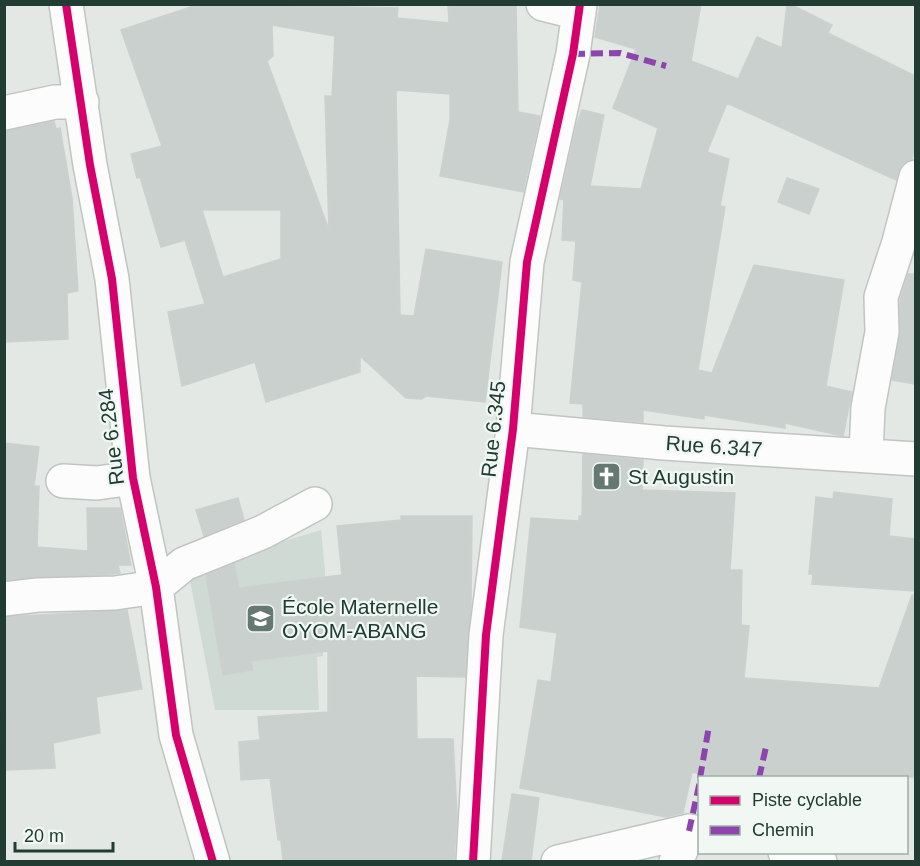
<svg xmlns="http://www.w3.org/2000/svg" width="920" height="866" font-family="Arial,sans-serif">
	<rect width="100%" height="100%" fill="#e3e8e5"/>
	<path fill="#d0dad5" d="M321 530 325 571 323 656 317 657 319 710H215L188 570Z"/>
	<path fill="#cad0cd" stroke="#ccd1ce" stroke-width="1.5" fill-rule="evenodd" d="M200 4 398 8 397 18 449 23 448 4H516L518 112 540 116 523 192 440 176 450 120V94L396 90 400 315 414 316 426 249 502 262 485 402 426 396 422 399 406 398 360 356V372L266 402 255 362 182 386 168 312 205 304 185 240 161 247 140 177 137 178 131 154 162 146 121 30ZM272 25 335 36 332 96H325L329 230 267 61 273 56ZM202 210H281V259L223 277Z
		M600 4H701L691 61 738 79 757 37 782 48 787 4H790L832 25 828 33 915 76V148L912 159 902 164 896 180 727 103 707 152 729 159 720 206 725 207 698 370 712 373 754 265 844 280 826 386 852 392 843 436 785 423V428L704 415V419L643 410V422L583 417V404L570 403 582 282 573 280 576 241 562 240 564 200 560 199 577 123 582 110 604 115 590 186 641 189 658 128 613 108 636 49 595 37Z
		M54 121 56 129 60 128 72 198 78 291 67 293 68 339 5 342 4 131Z
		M787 178 819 189 809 214 778 202Z
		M908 274H915V384L892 380 900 335V300Z
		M4 443 39 447 34 486H39L37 547 88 551 87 508H120L131 565H118L120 573 113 574 4 580Z
		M583 454 643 460 642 490 735 493 730 570H742L741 625 749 626 744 678 879 688 912 595H915V777H716L692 772 683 813 666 817 520 788 538 680 551 682 557 633 520 627 531 518 579 521V516H582Z
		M834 492 892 499 889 536 915 539V591L812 584 813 574H809L816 497 833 499Z
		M238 498 244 520 204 536 196 510Z
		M401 516H472L471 605 465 677 416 676 417 739H453L457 815 454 861H283L281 840H278L270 778 241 780 239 742 260 740 258 717 328 712V651L251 661 253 670 223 675 206 575 234 564 239 588 342 575 337 526 401 520Z
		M127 610 142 689 96 697 100 733 53 743 55 768 6 770 4 617Z
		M512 794 539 798 531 861H502Z"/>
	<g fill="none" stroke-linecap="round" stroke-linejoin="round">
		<defs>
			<path id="minor" d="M66 4 90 165 112 279 133 478 156 587 176 735 213 862
				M543 4 579 13
				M4 113 55 102H82
				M513 429 664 443 916 459
				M866 455 868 408 882 332 881 297 899 242 916 177
				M63 481 97 483 133 478
				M4 599 38 595 115 593 156 587 184 564 263 532 315 504
				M785 852 820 862
				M473 862 486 635 513 429 527 262 573 54 580 4
				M558 862 689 831 700 833
				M676 862 689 831"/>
		</defs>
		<use href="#minor" stroke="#c0c5c2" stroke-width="36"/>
		<use href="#minor" stroke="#fbfcfb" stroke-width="33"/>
		<path stroke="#8e44ad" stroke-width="6" stroke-dasharray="12 6" stroke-linecap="butt" d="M573 54 620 53 666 66
			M700 778 709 726
			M759 778 766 747
			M689 831 700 781"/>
		<defs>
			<path id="cycleway" d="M66 4 90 165 112 279 133 478 156 587 176 735 213 862
				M473 862 486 635 513 429 527 262 573 54 580 4"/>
		</defs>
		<use href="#cycleway" stroke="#f1f8f4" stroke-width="11"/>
		<use href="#cycleway" stroke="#d6006c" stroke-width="8"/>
	</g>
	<defs>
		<symbol id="church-square" viewBox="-11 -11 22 22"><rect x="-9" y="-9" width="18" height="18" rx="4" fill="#657871" stroke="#f1f8f4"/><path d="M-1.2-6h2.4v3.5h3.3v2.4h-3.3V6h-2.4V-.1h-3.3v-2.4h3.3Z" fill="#fff"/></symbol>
		<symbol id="school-square" viewBox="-11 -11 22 22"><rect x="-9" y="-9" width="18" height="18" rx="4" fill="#657871" stroke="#f1f8f4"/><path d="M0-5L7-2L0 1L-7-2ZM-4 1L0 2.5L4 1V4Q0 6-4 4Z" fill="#fff"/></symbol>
	</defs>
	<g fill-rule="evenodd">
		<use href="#church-square" x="590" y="460" width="33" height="33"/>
		<use href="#school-square" x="244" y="602" width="33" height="33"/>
	</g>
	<g text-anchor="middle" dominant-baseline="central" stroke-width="4.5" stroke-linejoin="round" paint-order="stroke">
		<g font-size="21" fill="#213c32" stroke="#f1f8f4">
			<text transform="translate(493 429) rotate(-84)">Rue 6.345</text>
			<text transform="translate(111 437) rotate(-97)">Rue 6.284</text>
			<text transform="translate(714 446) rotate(4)">Rue 6.347</text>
		</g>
		<g font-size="21" fill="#213c32" stroke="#f1f8f4" text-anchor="start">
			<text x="628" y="476">St Augustin</text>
			<text x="282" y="606">École Maternelle<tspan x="282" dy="24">OYOM-ABANG</tspan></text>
		</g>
	</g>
	<rect width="920" height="866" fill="none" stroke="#213c32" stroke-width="12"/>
	<rect x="698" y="776" width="210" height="78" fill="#f1f8f4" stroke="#9eada6" stroke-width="1.5"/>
	<rect x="710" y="796" width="30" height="9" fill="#d6006c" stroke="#9eada6" stroke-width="1.5"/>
	<text x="752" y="806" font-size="18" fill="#213c32">Piste cyclable</text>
	<rect x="710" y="826" width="30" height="9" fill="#8e44ad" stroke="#9eada6" stroke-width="1.5"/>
	<text x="752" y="836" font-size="18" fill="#213c32">Chemin</text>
	<path d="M15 842v9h98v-9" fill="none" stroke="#213c32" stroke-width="3"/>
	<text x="24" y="842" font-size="18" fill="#213c32" stroke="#f1f8f4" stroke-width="4.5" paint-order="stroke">20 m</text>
</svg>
